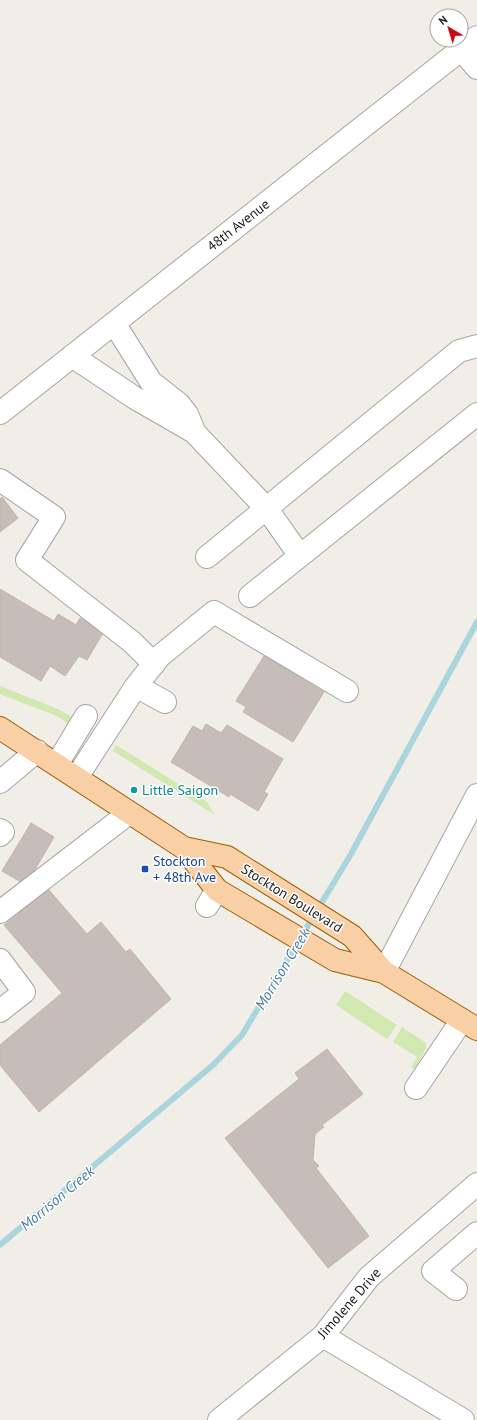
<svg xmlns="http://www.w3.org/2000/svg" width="477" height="1420" font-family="'PT Sans',sans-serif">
	<rect width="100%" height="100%" fill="#f1eee8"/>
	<path fill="#d1e9b1" d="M0 686 58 709 76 719 70 725 57 716 2 695 0 694Z
		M116 745 206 801 215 815 113 751Z
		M345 991 397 1025 387 1039 336 1005Z
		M402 1027 426 1043V1048L415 1069 411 1067 417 1057 393 1042Z"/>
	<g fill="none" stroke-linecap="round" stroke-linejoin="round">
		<path stroke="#abd5dd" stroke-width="6" d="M0 1245 213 1065 242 1035 351 854 477 622"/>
	</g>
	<path fill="#c6bdb8" stroke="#c3b4ab" d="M2 497 18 518 0 532V499Z
		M0 589 54 621 58 614 76 625 80 618 103 633 87 660 79 656 65 676 50 666 41 681 0 657Z
		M264 656 324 692 293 742 243 712 246 707 236 701Z
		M206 724 221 733 227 725 283 759 264 792 268 794 258 811 230 794 229 797 171 762 193 726 202 731Z
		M31 823 54 837 26 885 2 871Z
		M48 889 87 934 101 922 126 952 130 949 171 999 39 1112 0 1065V1045L62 993 4 925Z
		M327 1049 363 1094 322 1125 324 1127 315 1134 313 1160 319 1166 316 1168 369 1236 328 1268 225 1138 299 1079 295 1073Z"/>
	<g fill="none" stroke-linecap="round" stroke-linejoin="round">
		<defs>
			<path id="minor" d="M461 49 477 68
				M114 323 151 382 179 404 187 414 194 431
				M72 356 135 398 194 432 267 509 300 556
				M0 413 477 37
				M0 480 54 517 27 560 132 642 154 664
				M207 557 459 351 477 346
				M250 596 477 414
				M136 686 165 702
				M57 764 86 716
				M77 777 136 686 160 656 214 612 347 691
				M0 782 37 751
				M0 830 3 832 0 835
				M207 906 217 890
				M0 912 129 813
				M0 960 24 992 0 1011
				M384 972 477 795
				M416 1088 462 1020
				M456 1289 433 1271 477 1233
				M323 1336 463 1420
				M219 1420 323 1336 369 1277 477 1184"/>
			<path id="major" d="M0 728 184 848 217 890 335 960 384 972
				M184 848 227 857 352 936 384 972 477 1029"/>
		</defs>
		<use href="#minor" stroke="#a5a5a5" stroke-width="24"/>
		<use href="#major" stroke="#9a5e04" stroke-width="24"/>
		<use href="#minor" stroke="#fff" stroke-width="22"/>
		<use href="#major" stroke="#f9cfa5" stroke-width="22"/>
	</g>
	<circle fill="#0f9aa8" stroke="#fff" stroke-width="1.5" cx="134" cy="790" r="4"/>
	<rect fill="#1a4fb4" stroke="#fff" stroke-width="1.5" x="141" y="865" width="8" height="8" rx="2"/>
	<g text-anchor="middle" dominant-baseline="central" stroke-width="3" stroke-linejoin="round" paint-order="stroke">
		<g font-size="14" fill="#212121" stroke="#fff">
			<text transform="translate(238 225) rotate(-38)">48th Avenue</text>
			<text transform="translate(292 898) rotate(32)">Stockton Boulevard</text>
			<text transform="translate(349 1303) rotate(-49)">Jimolene Drive</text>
		</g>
		<g font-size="14" fill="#0d838f" stroke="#fff" text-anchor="start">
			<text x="142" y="790">Little Saigon</text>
		</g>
		<g font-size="14" fill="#164399" stroke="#fff" text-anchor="start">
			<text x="153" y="861">Stockton<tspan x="153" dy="16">+ 48th Ave</tspan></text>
		</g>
		<g font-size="15" font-style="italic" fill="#497aa0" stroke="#fff">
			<text transform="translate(282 969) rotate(-59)">Morrison Creek</text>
			<text transform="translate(57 1198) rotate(-40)">Morrison Creek</text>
		</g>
	</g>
	<g transform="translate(449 28) rotate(322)"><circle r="19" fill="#ffffff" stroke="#a6a6a6"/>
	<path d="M0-3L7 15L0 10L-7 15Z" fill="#cd0614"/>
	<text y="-6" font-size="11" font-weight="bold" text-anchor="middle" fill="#212121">N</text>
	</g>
</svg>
